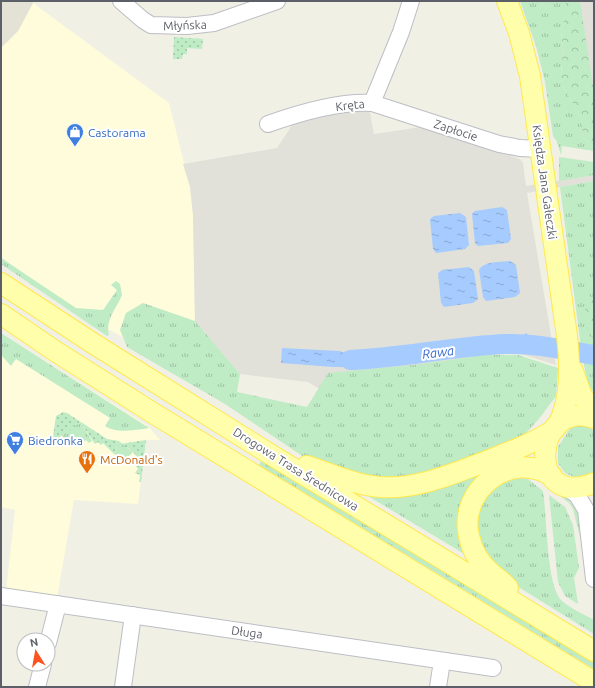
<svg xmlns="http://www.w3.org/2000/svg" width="595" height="688" font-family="Ubuntu,sans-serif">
	<defs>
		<pattern id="grass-tufts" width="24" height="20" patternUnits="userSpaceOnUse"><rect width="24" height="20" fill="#bfebc5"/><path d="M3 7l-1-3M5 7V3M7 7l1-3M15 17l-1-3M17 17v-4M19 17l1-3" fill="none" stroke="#9ec2a4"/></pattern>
		<pattern id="forest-crowns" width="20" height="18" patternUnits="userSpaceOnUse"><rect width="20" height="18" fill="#bfebc5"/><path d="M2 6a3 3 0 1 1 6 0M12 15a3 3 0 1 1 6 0" fill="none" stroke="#9ec2a4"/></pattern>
		<pattern id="park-dots" width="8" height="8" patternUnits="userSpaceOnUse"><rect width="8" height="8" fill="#bfebc5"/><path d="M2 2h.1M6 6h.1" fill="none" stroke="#9ec2a4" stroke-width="1.8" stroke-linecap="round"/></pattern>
		<pattern id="water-ripples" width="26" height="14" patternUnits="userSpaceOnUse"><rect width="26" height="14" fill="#a6cbff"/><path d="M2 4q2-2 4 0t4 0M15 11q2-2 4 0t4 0" fill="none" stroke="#8aa8d2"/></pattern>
	</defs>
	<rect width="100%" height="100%" fill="#f1f0e5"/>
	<path fill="#fffcdb" d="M33 3 169 103 190 187 193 215 195 321 128 340 75 311 1 257V48L18 31Z
		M1 333 149 427 160 440H146L138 504 74 500 57 598 6 591 15 510 1 507Z"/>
	<path fill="#e1e1d9" d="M580 1H594V92L579 4Z
		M367 108 370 113 374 134 421 127 520 159 523 163 526 186 594 175V181L527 193 556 365 518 353 496 355 324 392 308 382 240 374 195 321 193 215 190 187 183 164 277 148 296 119Z"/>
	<path fill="#e3e2d5" d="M1 1H32L33 3 18 31 1 48Z"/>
	<path fill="url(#grass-tufts)" d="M520 1H566V12L561 32 563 47 561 77 562 85 581 117 583 137 589 143H594V151L562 146 561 155 557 142 553 136 545 82 536 46Z
		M559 157 594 162V175L559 181Z
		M594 181V350L581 347 560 187Z
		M1 258 76 308 103 310 117 290 111 285 116 281 120 284 122 295C117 308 105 319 109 335L107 336 1 264Z
		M143 303 195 321 240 374 237 392 307 407 328 373 414 365 485 355H518L558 368 556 396 538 420 514 446 391 484 304 457 225 404 127 347 120 330 126 313Z
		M1 333 149 428C135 430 117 434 105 426L110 418 16 359 11 366 2 356Z
		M583 359 594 360V393L591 388 588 387Z
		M80 422 92 441 89 443 86 440 83 442 81 439 77 442 75 438 71 441 69 438 65 440 62 435Z
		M573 424 589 427 594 431 593 474 574 477 565 473 558 463V447Z
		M119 441 133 452 126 459 114 454Z
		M262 460 594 662V669L259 465Z
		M491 468 492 471 466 555 368 496Z
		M518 473 519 478 528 479 543 491C547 514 546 587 562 601 571 609 584 614 594 620V634L499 575 472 532 482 496Z
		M533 474C550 487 572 497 581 518L588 583 586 581 581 541 573 509 569 503Z
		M549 495 565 507 573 525 579 568 574 578 578 604 565 596 558 582Z"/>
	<path fill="url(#forest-crowns)" d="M566 1H580L594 92V143H589L583 137 581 117 562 85 561 77 563 47 561 32 566 12Z
		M594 298V339C586 329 578 305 594 298Z"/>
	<path fill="url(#park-dots)" d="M174 37 203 39 202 49 187 48V54H183L182 59H173Z
		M63 412 67 413 107 439 119 441 114 454 103 443 101 445 98 442 95 444 80 422 57 439 61 445 55 443 53 436 56 416Z
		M146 440 141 482H139L140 475 135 473 138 469 136 466 139 463 137 460 138 458 130 449 120 444Z"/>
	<path fill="url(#water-ripples)" d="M502 207 507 210 511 239 508 243 478 246 475 243 472 214 475 211Z
		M460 213 466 217 469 245 465 249 436 253 433 249 430 219 434 216Z
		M510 261 516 265 520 293 515 297 486 301 483 297 479 270C483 261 501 262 510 261Z
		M469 267 474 271 478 299 473 303 444 307 441 303 438 273 442 270Z
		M282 348 339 351 363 357 376 358V361L349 367H333L281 363Z"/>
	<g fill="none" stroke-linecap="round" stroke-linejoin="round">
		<path stroke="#a6cbff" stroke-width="3.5" d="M526 335 529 341 535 345"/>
		<path stroke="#a6cbff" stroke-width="20" d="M350 360C402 358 454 346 506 344 535 343 565 350 594 355"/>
		<defs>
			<path id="minor" d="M121 1 143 20 151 25 187 26 214 23 277 1
				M372 103 499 144 520 148 541 149
				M268 124C299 113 340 101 372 103L401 32 411 1
				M561 484 577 495 586 510 594 579
				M1 596 493 668
				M48 643 58 604
				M37 687 43 664
				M123 687 133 615
				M438 687 442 661"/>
			<path id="major" d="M507 1 519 33 530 76 567 336C570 365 572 398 558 425
				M1 283 94 344 273 456 594 651
				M1 314 55 351 153 413 594 682
				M572 369 582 396 594 411
				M594 418C533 398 525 511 594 483
				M307 466C332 474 354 485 380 487 418 490 457 472 492 459 514 450 536 442 555 429
				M508 588C503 582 498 579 492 574 480 564 472 551 469 536 458 490 511 449 552 476"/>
		</defs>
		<use href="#minor" stroke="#bcbec5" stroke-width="18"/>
		<use href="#major" stroke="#ffe84f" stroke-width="22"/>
		<use href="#minor" stroke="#fff" stroke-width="16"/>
		<use href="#major" stroke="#fffeab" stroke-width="20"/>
	</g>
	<defs>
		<symbol id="shop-pin" viewBox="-11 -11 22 30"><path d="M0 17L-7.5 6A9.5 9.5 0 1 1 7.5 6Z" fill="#3f7fe0" stroke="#fff"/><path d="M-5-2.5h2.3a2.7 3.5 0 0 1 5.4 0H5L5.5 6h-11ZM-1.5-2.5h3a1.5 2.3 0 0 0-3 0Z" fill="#fff"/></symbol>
		<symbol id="supermarket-pin" viewBox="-11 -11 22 30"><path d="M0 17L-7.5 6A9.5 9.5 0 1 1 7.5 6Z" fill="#3f7fe0" stroke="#fff"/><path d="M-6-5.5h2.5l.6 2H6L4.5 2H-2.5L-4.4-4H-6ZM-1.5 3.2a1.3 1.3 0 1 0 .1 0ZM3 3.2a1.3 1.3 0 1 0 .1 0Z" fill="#fff"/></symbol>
		<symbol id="restaurant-pin" viewBox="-11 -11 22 30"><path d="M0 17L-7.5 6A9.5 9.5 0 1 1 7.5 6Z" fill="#e8710a" stroke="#fff"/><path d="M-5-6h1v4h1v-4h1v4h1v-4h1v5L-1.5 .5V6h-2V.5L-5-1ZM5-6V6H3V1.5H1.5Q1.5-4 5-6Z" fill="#fff"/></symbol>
	</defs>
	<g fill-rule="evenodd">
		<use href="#shop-pin" x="65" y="122" width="20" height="27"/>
		<use href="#supermarket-pin" x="5" y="430" width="20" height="27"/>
		<use href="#restaurant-pin" x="77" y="449" width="20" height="27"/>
	</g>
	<g text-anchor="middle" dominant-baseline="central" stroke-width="4" stroke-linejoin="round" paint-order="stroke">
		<g font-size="12" fill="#5c5f67" stroke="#fff">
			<text transform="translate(185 25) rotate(-2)">Młyńska</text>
			<text transform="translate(350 105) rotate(-7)">Kręta</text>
			<text transform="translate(456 130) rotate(18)">Zapłocie</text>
			<text transform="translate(545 182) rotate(82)">Księdza Jana Gałeczki</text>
			<text transform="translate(296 469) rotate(32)">Drogowa Trasa Średnicowa</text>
			<text transform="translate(247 632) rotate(8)">Długa</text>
		</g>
		<g font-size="12" fill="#366cbe" stroke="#fff" text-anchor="start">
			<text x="88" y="132">Castorama</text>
			<text x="28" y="440">Biedronka</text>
		</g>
		<g font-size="12" fill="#c56008" stroke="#fff" text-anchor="start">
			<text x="100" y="459">McDonald's</text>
		</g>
		<g font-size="13" font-style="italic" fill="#3b6dd1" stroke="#fff">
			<text transform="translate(438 352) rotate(-7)">Rawa</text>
		</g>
	</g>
	<rect width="595" height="688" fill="none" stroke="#5c5f67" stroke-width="4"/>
	<g transform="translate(36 652) rotate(349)"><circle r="19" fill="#ffffff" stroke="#bebfc2"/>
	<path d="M0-3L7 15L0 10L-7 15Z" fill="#fc521f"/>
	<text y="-6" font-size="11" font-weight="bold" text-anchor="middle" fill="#5c5f67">N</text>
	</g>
</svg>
